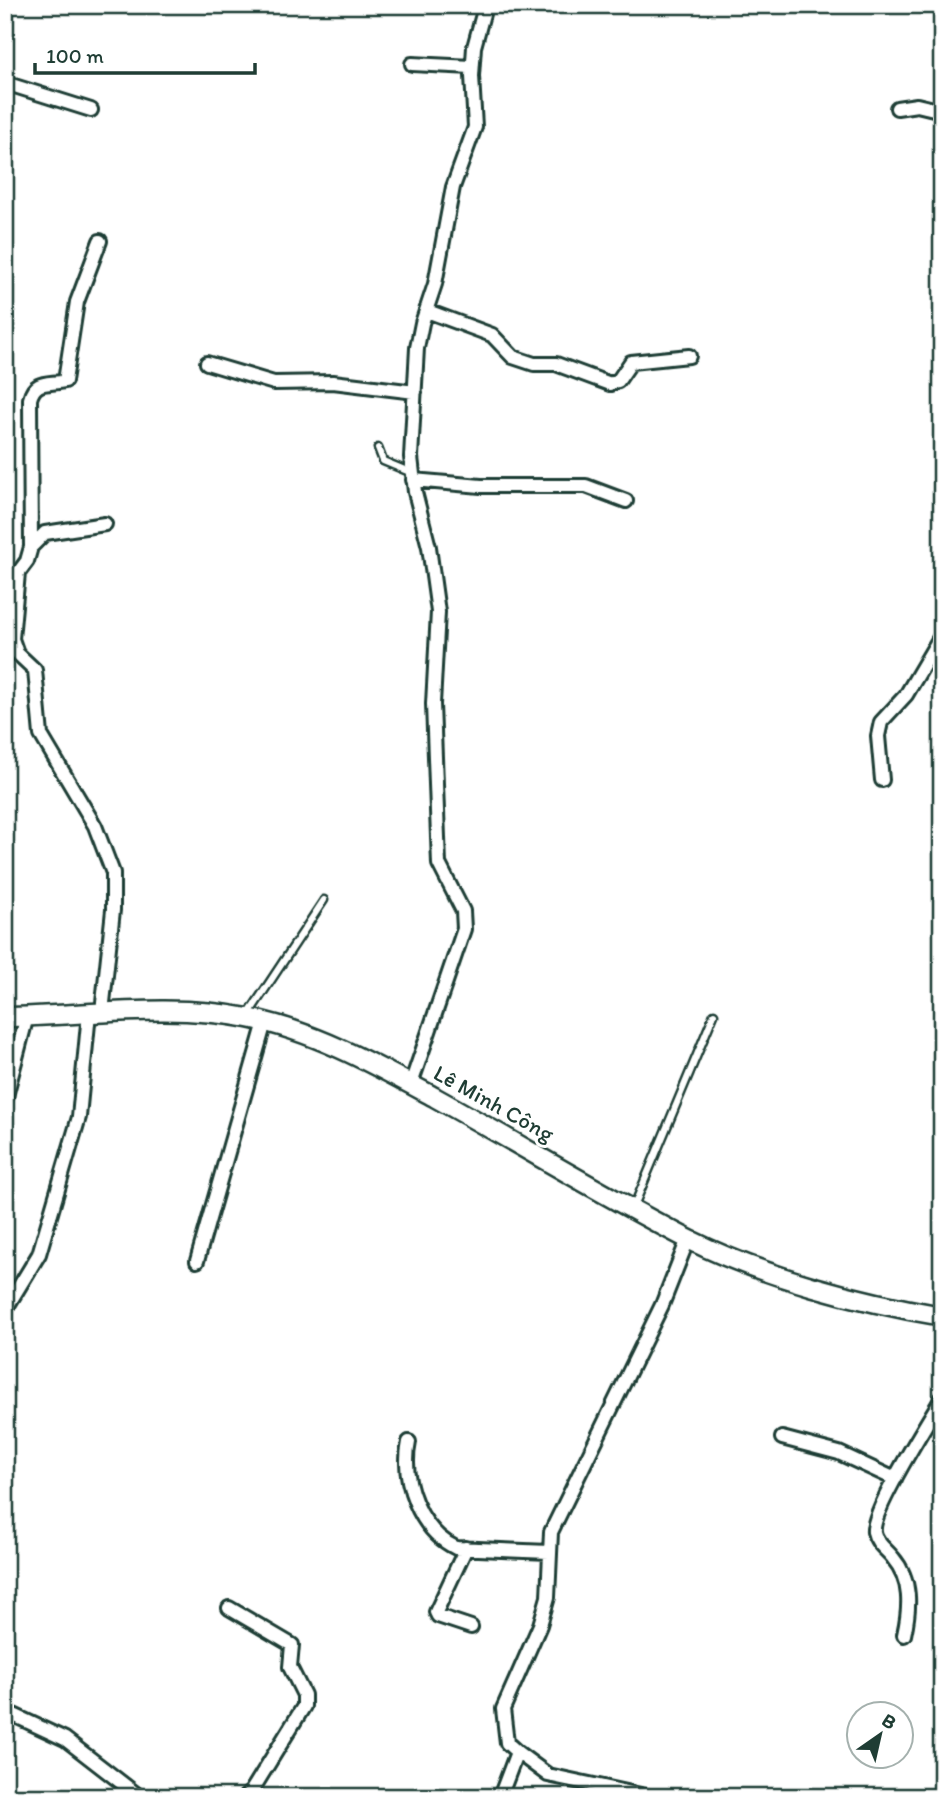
<svg xmlns="http://www.w3.org/2000/svg" width="947" height="1802" font-family="Itim,sans-serif">
	<rect width="100%" height="100%" fill="#fff"/>
	<filter id="ink" filterUnits="userSpaceOnUse"><feTurbulence type="fractalNoise" baseFrequency=".0143" numOctaves="2"/><feDisplacementMap in="SourceGraphic" scale="14" xChannelSelector="R" yChannelSelector="G"/><feConvolveMatrix kernelMatrix="1 2 1 2 8 2 1 2 1" color-interpolation-filters="sRGB"/></filter>
	<g filter="url(#ink)">
		<g fill="none" stroke-linecap="round" stroke-linejoin="round">
			<defs>
				<path id="service" d="M378 448 383 461 412 473
					M248 1015 324 900
					M634 1206 714 1014"/>
				<path id="minor" d="M412 64 472 67
					M5 83 91 110
					M897 108 917 105 942 111
					M100 241 77 302 65 381C49 385 35 379 30 399L31 547 27 561 18 573 12 639 17 653 35 670 41 735 95 826 113 873V910L102 1012
					M427 311 492 335 513 357 534 364H556L610 384 618 381 631 362 689 356
					M207 363 274 383 333 382 415 392
					M413 480 481 486H586L626 501
					M31 547 45 533 105 524
					M882 780 878 736 881 722 906 695 942 634
					M411 1084 464 929 463 911 439 864 433 704 438 612 429 547 415 492 411 457 417 348 422 323 435 284 453 187 475 127 472 76 474 47 483 14 481 5
					M5 1100 27 1016
					M197 1261 265 1022
					M5 1310 39 1254 79 1117 89 1013
					M782 1438 839 1453 895 1479
					M409 1442C401 1480 419 1530 456 1548L549 1552
					M466 1548 436 1612 438 1616 471 1627
					M229 1608 292 1645 290 1667 304 1695V1706L251 1792 245 1797
					M904 1635C910 1608 912 1580 893 1558 887 1550 876 1543 874 1532 871 1511 928 1422 942 1398
					M5 1711 65 1739 140 1797
					M517 1752 548 1775 650 1797
					M500 1797 517 1752 507 1743 503 1709 540 1625 548 1597 551 1532 662 1305 688 1239"/>
				<path id="secondary" d="M5 1017C85 1016 169 1002 248 1018 315 1031 377 1066 436 1098 521 1145 604 1196 690 1240 764 1277 860 1302 942 1316"/>
			</defs>
			<use href="#service" stroke="#1f3d34" stroke-width="11"/>
			<use href="#minor" stroke="#1f3d34" stroke-width="18"/>
			<use href="#secondary" stroke="#1f3d34" stroke-width="23"/>
			<use href="#service" stroke="#fff" stroke-width="6"/>
			<use href="#minor" stroke="#fff" stroke-width="12"/>
			<use href="#secondary" stroke="#fff" stroke-width="18"/>
		</g>
	</g>
	<g text-anchor="middle" dominant-baseline="central" stroke-width="6" stroke-linejoin="round" paint-order="stroke">
		<g font-size="23" fill="#1f3d34" stroke="#fff">
			<text transform="translate(494 1103) rotate(29)">Lê Minh Công</text>
		</g>
	</g>
	<rect width="947" height="1802" fill="none" stroke="#fff" stroke-width="28"/>
	<rect x="14" y="14" width="919" height="1774" fill="none" stroke="#1f3d34" stroke-width="2.5" filter="url(#ink)"/>
	<g transform="translate(880 1735) rotate(34)"><circle r="33" fill="#ffffff" stroke="#a5b1ae" stroke-width="2"/>
	<path d="M0-5L12 26L0 18L-12 26Z" fill="#1f3d34"/>
	<text y="-10" font-size="19" font-weight="bold" text-anchor="middle" fill="#1f3d34">B</text>
	</g>
	<path d="M35 63v10h220v-10" fill="none" stroke="#1f3d34" stroke-width="3.5"/>
	<text x="46" y="63" font-size="21" fill="#1f3d34" stroke="#ffffff" stroke-width="5" paint-order="stroke">100 m</text>
</svg>
